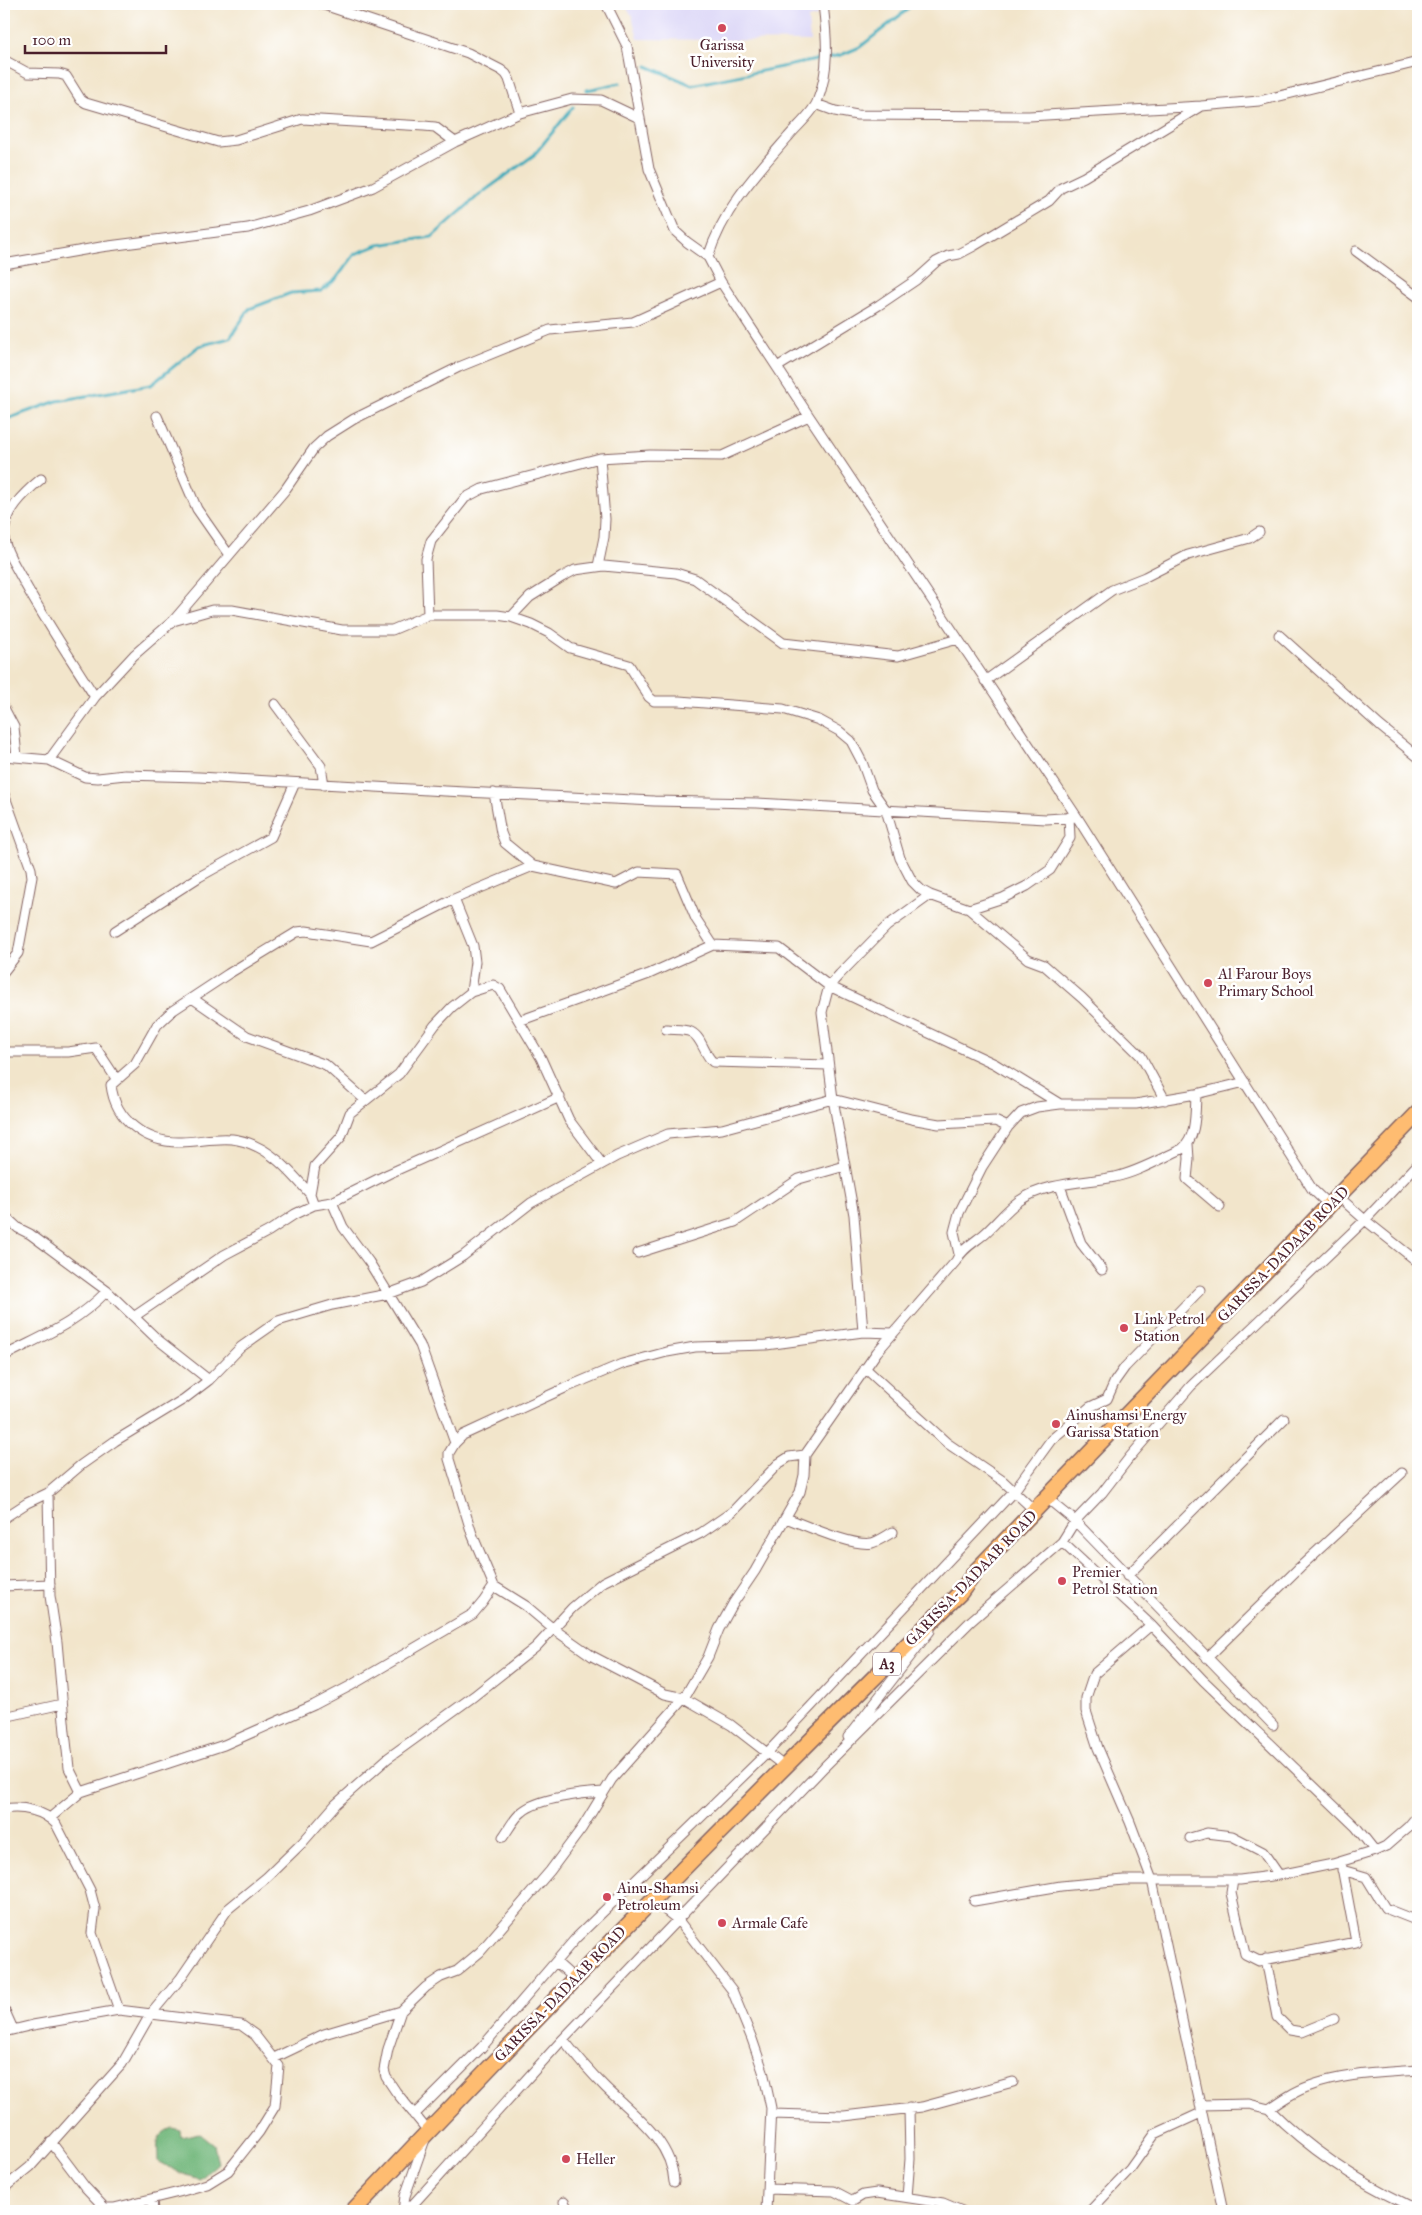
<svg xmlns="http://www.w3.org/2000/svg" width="1422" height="2215" font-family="'IM FELL Great Primer',serif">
	<rect width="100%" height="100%" fill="#fff"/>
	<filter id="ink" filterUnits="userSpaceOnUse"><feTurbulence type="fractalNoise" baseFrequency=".02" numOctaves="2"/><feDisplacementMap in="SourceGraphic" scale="10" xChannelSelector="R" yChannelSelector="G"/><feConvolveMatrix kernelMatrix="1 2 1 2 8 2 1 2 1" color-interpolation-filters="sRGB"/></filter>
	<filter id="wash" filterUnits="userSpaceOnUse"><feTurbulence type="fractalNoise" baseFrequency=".0096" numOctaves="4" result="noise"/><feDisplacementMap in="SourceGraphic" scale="20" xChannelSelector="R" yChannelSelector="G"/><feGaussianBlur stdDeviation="1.12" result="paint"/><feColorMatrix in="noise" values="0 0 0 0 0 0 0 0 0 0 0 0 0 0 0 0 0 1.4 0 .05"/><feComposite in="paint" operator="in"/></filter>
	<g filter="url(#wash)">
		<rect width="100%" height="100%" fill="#f2e5cb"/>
		<path fill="#dbd6f7" d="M624 4H816L817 16 808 18 810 41 638 39 632 16Z"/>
		<path fill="#73b87d" stroke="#5e6c54" d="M172 2128 180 2130 181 2137 199 2133 214 2145 218 2163 200 2179 180 2173 158 2161C158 2144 154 2135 172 2128Z"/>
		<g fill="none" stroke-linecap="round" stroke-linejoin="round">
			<path stroke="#3dabbb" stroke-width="3" d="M647 66 692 85 841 55 860 47 908 9 910 4
				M587 90 620 83
				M4 420 57 401 151 385 199 346 230 338 249 309 291 293 321 291 336 279 355 254 378 245 432 237 479 195 534 155 573 107"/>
		</g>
	</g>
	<g filter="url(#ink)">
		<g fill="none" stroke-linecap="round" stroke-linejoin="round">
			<defs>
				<path id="street" d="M321 4 468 53 501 70 506 74 509 79 520 113
					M606 4 627 46 649 169 675 231 687 242 708 257 721 282 809 416 1077 817 1300 1170 1312 1189 1330 1206
					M4 60 28 73 59 74 66 76 81 100 86 103 218 142 236 140 302 119 424 126 435 127 455 142
					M816 104 835 111 857 115 1029 116 1201 106 1259 101 1418 62
					M1356 251 1418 297
					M708 257C724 208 754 176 788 137 796 127 812 114 817 102 830 70 827 37 823 4
					M4 264 101 247 248 228 309 211 373 187 455 142 520 113 572 99 601 100 639 118
					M777 367 879 305 916 280 936 262 948 256 959 254 974 246 1049 201 1061 188 1084 177 1201 106
					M157 416 197 509 229 555
					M41 479C24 493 3 512 4 538 5 550 13 562 19 573 42 616 69 656 95 697
					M598 566 604 537 605 519 600 458
					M428 615 426 559 431 541 465 498 482 489 600 458 650 455 722 456 809 416
					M511 617 530 597 562 577 575 570 604 566 676 573 695 579 783 643 898 656 958 639
					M173 621 212 610H232L342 630H392L428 615H497L511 617 531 624 549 633 570 648 629 665 649 697 654 701H679L783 709 819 720 839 731 851 741 862 762 872 790 886 810 900 858 912 881 921 890 930 895 969 909 1028 959 1044 965 1082 998 1141 1056 1165 1100
					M1279 635 1380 726 1418 757
					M985 681 1112 590 1145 577 1188 555 1250 538 1259 532
					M275 704 321 766 324 785
					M4 708 14 727 17 757
					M4 756 49 760 95 697 134 655 173 621 285 490 314 448 327 436 354 419 459 367 550 330 633 322 721 282
					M49 760 85 777 98 778 125 775 199 777 445 791 654 801 757 803 1046 819 1077 817
					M494 793 501 833 505 843 533 866
					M4 794 31 869 32 877 18 953 4 971
					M454 899 473 946 475 962 471 992
					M969 909 1003 898 1027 886 1050 870 1070 838 1069 817
					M115 931 199 877 271 837 295 783
					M192 998 247 1036 326 1065 365 1100
					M519 1021 649 974 713 945
					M666 1029C674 1030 684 1029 691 1032 702 1037 704 1055 713 1062L828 1065
					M4 1052H68L96 1048 117 1080
					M1188 1144 1189 1159 1187 1179 1220 1207
					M1060 1186 1081 1243 1102 1270
					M310 1194C291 1172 269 1146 238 1140 221 1136 199 1142 181 1142 146 1143 115 1120 111 1085L135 1064 157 1025 172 1011 228 974 297 932 306 931 371 941 454 899 533 866 616 884 639 872 677 874 696 919 713 945 779 948 829 986 995 1064 1060 1104
					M1339 1197 1365 1220 1418 1262
					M332 1202 343 1227 369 1262 420 1345 455 1443
					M314 1205 310 1194 315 1166 341 1137 350 1113 399 1074 435 1025 452 1007 471 992 493 985 500 989 541 1058 569 1120 602 1164
					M4 1215 18 1228 30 1234 107 1291 157 1339 209 1380
					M638 1253 735 1222 799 1179 845 1166
					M959 1254 954 1232 959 1213 982 1167 1008 1127 1021 1113 1037 1107 1060 1104H1136L1196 1094 1245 1082
					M135 1316 224 1255 269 1231 295 1214 314 1205 332 1202 388 1174 560 1097
					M863 1332 854 1215 833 1099 822 1012 829 986 840 974 887 926 930 895
					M4 1356C44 1335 74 1325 107 1291
					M865 1368 947 1443 1003 1481 1035 1511
					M48 1493 50 1596 57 1642 65 1732 69 1768 81 1792
					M1047 1498 1075 1521 1273 1725
					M4 1518 27 1503 48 1493 81 1465 115 1441 184 1399 209 1380 241 1347 278 1321 332 1305 388 1294 421 1282 463 1256 531 1203 617 1156 668 1134 722 1129 833 1099 911 1119 939 1124 995 1121 1008 1127
					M786 1518C805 1525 853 1547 872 1543 879 1541 886 1536 893 1532
					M1062 1542 1151 1625 1203 1680 1356 1827 1375 1851
					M1127 1576 1284 1419
					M4 1586 50 1584
					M1151 1625 1094 1674 1086 1698V1711L1098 1748 1130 1822 1152 1880 1223 2211
					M1207 1658 1300 1567 1402 1473
					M4 1717 62 1704
					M848 1737 930 1631
					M784 1766 731 1725 684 1698 665 1694 592 1656 552 1628 526 1606 494 1586 472 1534 449 1459V1453L455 1443 463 1435 565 1388 622 1364 667 1352 695 1347 766 1345 863 1332 893 1333
					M4 1809C22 1806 43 1810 56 1824L90 1890 95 1909 92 1933 119 2010
					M50 1818 81 1792 224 1745 314 1705 350 1686 473 1614 483 1602 494 1586
					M503 1837C509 1829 514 1818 522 1812 538 1798 583 1793 604 1792
					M1190 1838 1207 1833 1232 1836 1263 1852 1279 1875
					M1342 1870 1366 1877 1385 1908 1418 1921
					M1233 1880 1231 1893 1245 1954 1259 1961 1356 1942 1341 1862
					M652 1900 678 1920 732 1990 752 2039 763 2071 771 2108 766 2211
					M974 1901 1061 1886 1124 1880H1240L1279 1875 1333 1864 1375 1851 1386 1846 1408 1827 1418 1815
					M1266 1959 1277 2017 1290 2030 1302 2032 1334 2019
					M556 1962 575 1979
					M4 2009 13 2029
					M4 2032 33 2025 119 2010 127 2011 241 2025 255 2035 279 2066 275 2106 259 2132 228 2171 207 2184 179 2192 114 2208H105L85 2187 51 2142
					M563 2039C576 2056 590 2072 606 2088 633 2114 672 2141 674 2182
					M274 2058 324 2034 401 2011
					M1200 2105 1249 2104 1269 2109C1282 2100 1295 2091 1310 2086 1344 2073 1383 2073 1418 2070
					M1269 2109C1309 2149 1357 2181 1408 2205L1413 2211
					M771 2114 844 2116 922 2107 1013 2082
					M414 2115 482 2047 576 1938 767 1753 1014 1491 1051 1440 1090 1407 1107 1399 1115 1381 1125 1367 1200 1290
					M4 2188 30 2167 122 2064 150 2015 180 1979 228 1909 267 1877 302 1843 336 1804 388 1758 474 1696 536 1647 572 1608 603 1582 701 1533 732 1512 778 1464 789 1457 805 1455
					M767 2189 834 2191 853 2201 863 2195 877 2193 943 2203 962 2211
					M907 2197 910 2159 909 2108
					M152 2200 153 2211
					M564 2202 569 2211
					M403 2211 405 2196 428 2131 396 2092 386 2077 384 2070 388 2049 401 2011 426 1987 441 1977 457 1971 480 1952 550 1871 582 1828 612 1779 684 1698 708 1657 719 1629 734 1602 755 1571 800 1492 804 1475 805 1455 877 1352 956 1261C961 1250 973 1243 983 1235 995 1225 1006 1210 1019 1201 1046 1182 1084 1183 1115 1177 1138 1172 1160 1159 1182 1149 1197 1137 1195 1112 1196 1094
					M407 2211 563 2039 824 1767 971 1621 1062 1542 1075 1521 1102 1493 1129 1458 1191 1386 1365 1220 1418 1164
					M1090 2211 1130 2169 1155 2134 1201 2113"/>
				<path id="highway" d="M353 2211C551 2001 754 1795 960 1593L976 1571 1418 1113"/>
			</defs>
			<use href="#street" stroke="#856463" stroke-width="11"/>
			<use href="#highway" stroke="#856463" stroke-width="18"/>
			<use href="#street" stroke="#fff" stroke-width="9"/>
			<use href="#highway" stroke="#febc71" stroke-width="15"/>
		</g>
	</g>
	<g fill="#d1495b" stroke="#fff" stroke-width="2">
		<circle cx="722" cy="28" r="5"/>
		<circle cx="1208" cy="983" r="5"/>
		<circle cx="1124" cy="1328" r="5"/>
		<circle cx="1056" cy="1424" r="5"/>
		<circle cx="1062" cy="1581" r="5"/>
		<circle cx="607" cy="1897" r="5"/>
		<circle cx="722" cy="1923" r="5"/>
		<circle cx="566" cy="2159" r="5"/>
	</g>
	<g text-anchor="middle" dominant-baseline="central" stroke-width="5" stroke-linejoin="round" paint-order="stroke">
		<rect fill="#fff" stroke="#80626b" stroke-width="1" x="873" y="1652.5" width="28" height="23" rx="4"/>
		<g font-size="14" font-weight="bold" fill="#4a1f2b">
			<text x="887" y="1664">A3</text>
		</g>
		<g font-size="15" fill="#4a1f2b" stroke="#fff" text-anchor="start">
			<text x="722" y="45" text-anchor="middle">Garissa<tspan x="722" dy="17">University</tspan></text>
			<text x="1218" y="974">Al Farour Boys<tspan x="1218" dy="17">Primary School</tspan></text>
			<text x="1134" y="1319">Link Petrol<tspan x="1134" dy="17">Station</tspan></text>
			<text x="1066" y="1415">Ainushamsi Energy<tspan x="1066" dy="17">Garissa Station</tspan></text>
			<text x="1072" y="1572">Premier<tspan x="1072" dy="17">Petrol Station</tspan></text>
			<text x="617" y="1888">Ainu-Shamsi<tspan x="617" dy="17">Petroleum</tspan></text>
			<text x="732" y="1923">Armale Cafe</text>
			<text x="576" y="2159">Heller</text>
		</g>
		<g font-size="15" fill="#4a1f2b" stroke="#fff">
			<text transform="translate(1283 1254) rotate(-46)">GARISSA-DADAAB ROAD</text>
			<text transform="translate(971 1578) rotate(-46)">GARISSA-DADAAB ROAD</text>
			<text transform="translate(560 1994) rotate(-46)">GARISSA-DADAAB ROAD</text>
		</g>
	</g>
	<rect width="1422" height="2215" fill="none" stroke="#fff" stroke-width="20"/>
	<path d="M25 45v8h141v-8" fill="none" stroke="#4a1f2b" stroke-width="2.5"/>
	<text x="32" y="45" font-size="15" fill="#4a1f2b" stroke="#ffffff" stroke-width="4" paint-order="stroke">100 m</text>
</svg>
